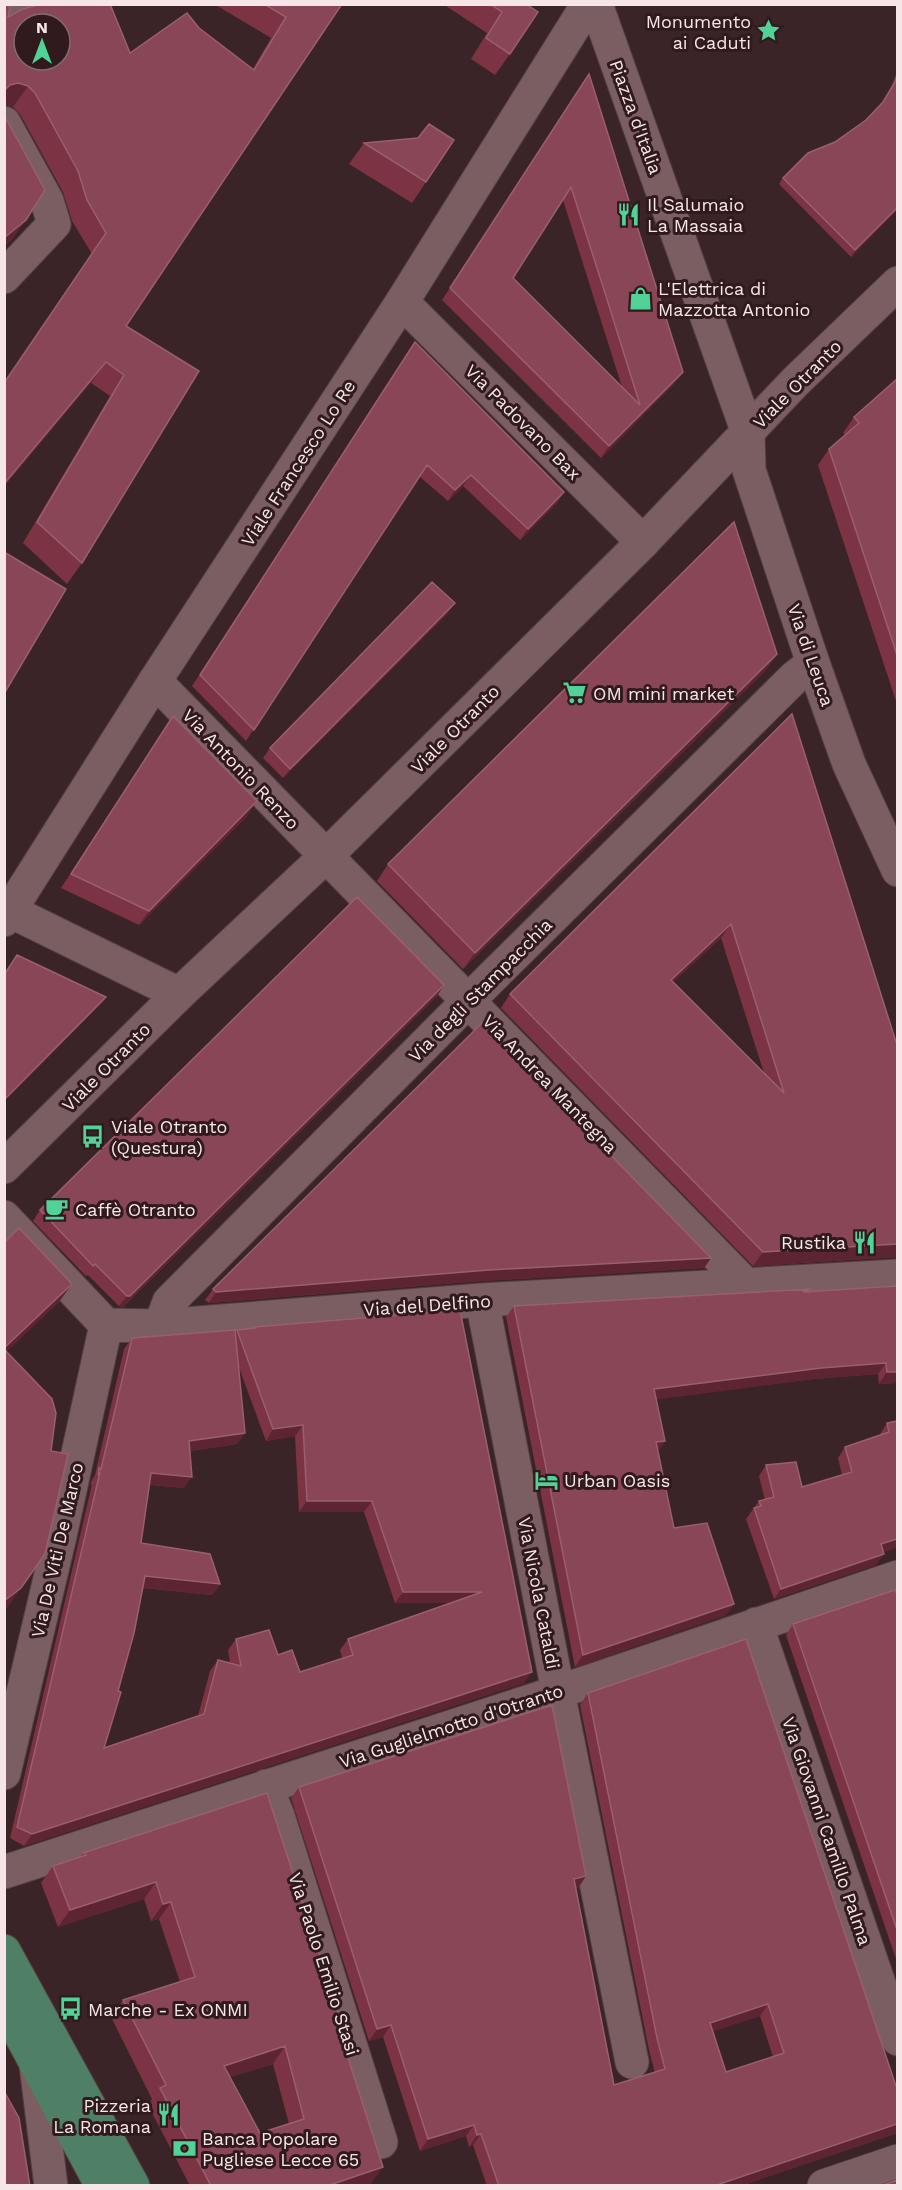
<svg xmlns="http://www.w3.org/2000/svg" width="902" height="2190" font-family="'Work Sans',sans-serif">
	<rect width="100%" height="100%" fill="#3b2427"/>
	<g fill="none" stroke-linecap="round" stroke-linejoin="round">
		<defs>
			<path id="minor" d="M4 12 23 7V4
				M4 123 47 201 54 224 4 277
				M402 302 643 542
				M155 681 747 1286
				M4 908 179 994
				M4 1217 106 1325 160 1326 482 1300 898 1276
				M482 1300 562 1712 632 2062
				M160 1326 169 1302 486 983 795 677 813 663
				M756 1624 898 2039
				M4 1773 60 1536 106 1325
				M266 1786 278 1816 381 2142
				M4 1872 558 1692 898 1577
				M36 2065 51 2186
				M824 2186 898 2161"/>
			<path id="tertiary" d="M596 4 748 433 749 470 813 663 849 764 898 870
				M4 920 155 681 402 302 588 4
				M4 1167 179 994 326 856 643 542 796 381 898 283"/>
			<path id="primary" d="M4 1951 133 2186
				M4 2004 102 2186"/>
		</defs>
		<use href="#minor" stroke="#544044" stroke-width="35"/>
		<use href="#tertiary" stroke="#544044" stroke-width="35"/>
		<use href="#primary" stroke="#544044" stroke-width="35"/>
		<use href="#minor" stroke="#7a5e62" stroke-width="33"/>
		<use href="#tertiary" stroke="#7a5e62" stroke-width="33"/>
		<use href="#primary" stroke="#4f8066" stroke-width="33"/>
	</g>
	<path fill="#7c3344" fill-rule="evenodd" d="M214 4H342L126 326 199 371 82 563 67 584 23 543 110 396 91 383 92 254 72 221 63 192 20 114 13 107 8 17 130 53 199 28 253 69 271 38Z
		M443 4H531L510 54 495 75 471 59 487 33Z
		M897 71V210L851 257 779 184 783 178 866 120 882 104 891 88Z
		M589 74 674 384 601 458 442 300ZM563 200 596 305 622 387 513 278Z
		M364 143 426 182 412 203 349 164Z
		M415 342 564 492 557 503 520 540 463 486 448 501 419 476 246 741 192 686Z
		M897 379V704L818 465 829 449 845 435 843 433 854 417Z
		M448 613 283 778 263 758 270 748Z
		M777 654 765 671 463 969 377 881 388 864Z
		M792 714 897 1257 753 1266 501 1008 510 994ZM721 938 764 1073 673 982Z
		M173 716 247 816 139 925 61 888Z
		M444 985 437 996 123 1307 119 1306 88 1275 86 1276 33 1221 40 1210Z
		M711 1258 704 1268 481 1281 209 1303 205 1300 213 1289Z
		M897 1286V1383L879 1384 878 1374 813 1379 656 1399 665 1441 658 1451 674 1528 734 1604 726 1615 575 1667 506 1317 514 1306 812 1289 810 1292Z
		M253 1327 524 1683 24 1846 10 1838 92 1484 90 1486 92 1480 95 1475 124 1349 132 1338 235 1333 237 1330 252 1329ZM238 1365 266 1441 295 1436 299 1512H364L395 1603H450L348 1639 340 1650 342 1658 300 1672 278 1655 236 1639 228 1650 230 1663 218 1660 210 1671 198 1716 104 1748 143 1588 212 1595 220 1584 141 1543 150 1485 184 1488 190 1451 237 1444 245 1433Z
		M897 1421V1547L883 1552 876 1565 774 1599 746 1519 759 1501 765 1500 759 1476 766 1465 802 1487 842 1475 838 1458 845 1447 880 1435V1434L887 1423Z
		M897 1591V1962L786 1635 793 1624Z
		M588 1693 897 2089V2133L740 2186H487L473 2145 469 2147 466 2136 420 2151 383 2037 369 2041 291 1798 299 1787 586 1876 578 1888H576L614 2085 655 2073 649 2050 580 1705ZM760 2016 773 2057 726 2072 713 2031Z
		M267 1793 342 2039 371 2184 367 2186H190L148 2105 152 2099 111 2017 123 2000 180 1982 159 1919 151 1921 144 1899 58 1927 41 1883 53 1866 80 1857 83 1853ZM273 2064 289 2124 260 2133 230 2077Z"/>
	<path fill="#5d2531" d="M18 83 28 86 13 107 4 105V91L10 85Z
		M897 208V210L851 257 855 250Z
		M26 220 11 241 4 246V238Z
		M106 362 91 383 4 487V484Z
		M683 372 674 384 601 458 609 446Z
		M471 475 463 486 448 501 455 490Z
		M564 492 557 503 520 540 528 529Z
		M455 603 448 613 283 778 290 769Z
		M777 654 765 671 463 969 475 953Z
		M257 801 247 816 139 925 149 911Z
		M731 924 721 938 661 993 671 980Z
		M444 985 437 996 123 1307 119 1306 127 1296Z
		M106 997 102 1003 4 1102V1100Z
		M897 1244V1257L753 1266 763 1252Z
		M711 1258 704 1268 481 1281 209 1303 216 1292 489 1270Z
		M72 1284 59 1302 4 1354V1348Z
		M886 1363 878 1374 813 1379 646 1401 654 1389 821 1368Z
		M887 1372H897V1383L879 1384Z
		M303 1425 295 1436 266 1441 273 1429Z
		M245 1433 237 1444 181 1452 189 1441Z
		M665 1441 657 1452 656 1442Z
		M151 1473 192 1477 184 1488 144 1484Z
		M307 1501H372L364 1512H299Z
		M897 1539V1547L873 1555 881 1544Z
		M884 1554 876 1565 774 1599 781 1589Z
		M145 1576 220 1584 212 1595 137 1587Z
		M21 1588 8 1607 4 1610V1601Z
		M403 1592H482L474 1603H395Z
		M734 1604 726 1615 575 1667 583 1655Z
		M532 1672 524 1683 24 1846 32 1834Z
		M586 1876 578 1888 566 1890 574 1879Z
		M156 1882 144 1899 58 1927 70 1910Z
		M171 1902 159 1919 151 1921 163 1904Z
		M768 2004 760 2016 702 2035 710 2023Z
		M391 2025 383 2037 369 2041 377 2029Z
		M285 2046 273 2064 212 2083 224 2066Z
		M897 2124V2133L740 2186H714Z
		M474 2125 466 2136 420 2151 428 2139Z
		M481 2134 473 2145 469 2147 477 2135Z
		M383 2167 371 2184 367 2186H327Z"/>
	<path fill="#894656" stroke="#9a5f6d" stroke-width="1.5" fill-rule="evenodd" d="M4 4 10 7 8 17 23 9 41 4H110L130 53 187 13 199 28 254 70 286 17 264 4H342L126 326 199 371 82 563 37 522 124 375 106 362 4 484V383L106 233 87 200 78 171 35 93 28 86 18 83 10 85 4 91ZM24 24H60V60H24Z
		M490 4H531L529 6 538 12 510 54 486 38 502 12Z
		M589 74 683 372 609 446 450 288ZM571 187 605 293 640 405 513 278Z
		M897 76V208L855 250 783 178 808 153 835 142 866 120 883 102 895 82Z
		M4 115 45 190 26 220 4 238Z
		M429 124 454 140 426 182 364 143 418 138Z
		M415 342 564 492 528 529 471 475 455 490 427 465 254 730 200 675Z
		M897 379V655L829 449 859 423 854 417Z
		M734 522 777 654 475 953 388 864Z
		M4 552 66 589 4 694Z
		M432 582 455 603 290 769 270 748Z
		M792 714 897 1045V1244L763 1252 510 994ZM731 924 784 1093 671 980Z
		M173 716 257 801 149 911 71 874Z
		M357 897 444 985 130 1296H127L95 1264 93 1266 40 1210Z
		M17 955 106 997 4 1100V975Z
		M482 1023 711 1258 489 1270 216 1292 213 1289Z
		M19 1228 72 1284 4 1348V1243Z
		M897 1286V1372H887L886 1363 821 1368 654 1389 665 1441 656 1442 674 1528 707 1523 734 1604 583 1655 514 1306 812 1289 803 1292Z
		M460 1310 532 1672 32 1834 17 1827 100 1472 98 1475 99 1468 101 1469 132 1338 235 1330 245 1433 189 1441 192 1477 151 1473 141 1543 210 1554 220 1584 145 1576 134 1633 118 1691 121 1692 104 1748 204 1714 218 1660 241 1666 236 1639 269 1630 278 1655 292 1650 300 1672 353 1655 348 1639 482 1592H403L372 1501H307L303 1425 273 1429 237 1330 255 1328 253 1327Z
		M4 1349 52 1399 56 1413 51 1451 68 1454 45 1554 21 1588 4 1601Z
		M897 1421V1539L881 1544 884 1554 781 1589 754 1508 761 1506 759 1501 774 1497 766 1465 796 1462 802 1487 852 1472 845 1447 889 1432 887 1423Z
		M895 1590 896 1592 897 1591V1930L793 1624Z
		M746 1639 897 2089V2124L714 2186H499L481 2134 477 2135 474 2125 428 2139 391 2025 377 2029 299 1787 552 1705 586 1876 574 1879 614 2085 665 2069 657 2038 588 1693ZM768 2004 784 2053 726 2072 710 2023Z
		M267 1793 345 2035 341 2036 383 2167 327 2186H211L160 2088 166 2085 123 2000 195 1977 171 1902 163 1904 156 1882 70 1910 53 1866 86 1855 83 1853ZM285 2046 304 2119 260 2133 224 2066Z
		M4 2091 19 2118 30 2186H4Z
		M897 2180V2186H880Z"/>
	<defs>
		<symbol id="sight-bare" viewBox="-9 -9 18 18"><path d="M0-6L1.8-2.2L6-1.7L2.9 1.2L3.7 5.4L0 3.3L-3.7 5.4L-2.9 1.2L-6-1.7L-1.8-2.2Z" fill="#51d397" stroke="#311a1e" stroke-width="2.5" paint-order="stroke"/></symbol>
		<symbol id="restaurant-bare" viewBox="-9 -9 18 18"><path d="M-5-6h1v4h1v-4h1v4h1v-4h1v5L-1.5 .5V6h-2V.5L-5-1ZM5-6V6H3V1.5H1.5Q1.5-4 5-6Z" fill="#51d397" stroke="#311a1e" stroke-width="2.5" paint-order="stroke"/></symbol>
		<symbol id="shop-bare" viewBox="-9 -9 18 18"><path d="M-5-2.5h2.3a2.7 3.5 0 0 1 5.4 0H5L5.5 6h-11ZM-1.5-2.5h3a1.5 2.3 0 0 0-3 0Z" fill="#51d397" stroke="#311a1e" stroke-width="2.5" paint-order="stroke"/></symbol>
		<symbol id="supermarket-bare" viewBox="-9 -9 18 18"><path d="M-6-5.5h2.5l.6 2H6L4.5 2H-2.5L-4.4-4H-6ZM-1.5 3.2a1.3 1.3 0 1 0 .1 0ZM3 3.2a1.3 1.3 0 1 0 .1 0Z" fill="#51d397" stroke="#311a1e" stroke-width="2.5" paint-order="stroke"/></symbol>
		<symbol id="bus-bare" viewBox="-9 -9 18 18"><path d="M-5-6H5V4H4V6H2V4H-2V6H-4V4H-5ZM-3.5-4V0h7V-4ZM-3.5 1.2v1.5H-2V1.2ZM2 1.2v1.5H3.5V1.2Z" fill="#51d397" stroke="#311a1e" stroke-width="2.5" paint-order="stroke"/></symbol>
		<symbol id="cafe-bare" viewBox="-9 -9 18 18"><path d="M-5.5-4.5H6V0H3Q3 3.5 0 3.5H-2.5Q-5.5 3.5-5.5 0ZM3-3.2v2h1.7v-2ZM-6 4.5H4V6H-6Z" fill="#51d397" stroke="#311a1e" stroke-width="2.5" paint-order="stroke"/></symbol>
		<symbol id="hotel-bare" viewBox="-9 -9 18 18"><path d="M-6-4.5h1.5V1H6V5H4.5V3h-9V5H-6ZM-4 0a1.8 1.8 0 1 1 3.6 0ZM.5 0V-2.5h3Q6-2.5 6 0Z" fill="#51d397" stroke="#311a1e" stroke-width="2.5" paint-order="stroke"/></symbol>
		<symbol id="bank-bare" viewBox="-9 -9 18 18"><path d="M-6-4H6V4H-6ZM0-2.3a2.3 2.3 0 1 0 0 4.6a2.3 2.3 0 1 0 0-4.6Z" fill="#51d397" stroke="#311a1e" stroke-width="2.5" paint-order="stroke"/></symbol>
	</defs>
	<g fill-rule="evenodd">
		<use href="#sight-bare" x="752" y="14" width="33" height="33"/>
		<use href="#restaurant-bare" x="612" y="198" width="33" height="33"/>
		<use href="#shop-bare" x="624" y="282" width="33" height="33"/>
		<use href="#supermarket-bare" x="558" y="676" width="33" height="33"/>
		<use href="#bus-bare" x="76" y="1120" width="33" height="33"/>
		<use href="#cafe-bare" x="40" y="1192" width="33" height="33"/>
		<use href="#restaurant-bare" x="848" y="1226" width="33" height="33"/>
		<use href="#hotel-bare" x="530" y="1464" width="33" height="33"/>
		<use href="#bus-bare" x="54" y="1992" width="33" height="33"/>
		<use href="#restaurant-bare" x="152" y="2098" width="33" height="33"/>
		<use href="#bank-bare" x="168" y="2132" width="33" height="33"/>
	</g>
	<g text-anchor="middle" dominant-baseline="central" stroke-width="6" stroke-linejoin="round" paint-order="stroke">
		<g font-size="18" fill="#f6e6e8" stroke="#311a1e" text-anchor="start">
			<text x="751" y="21" text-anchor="end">Monumento<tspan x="751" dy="21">ai Caduti</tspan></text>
			<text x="647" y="204">Il Salumaio<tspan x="647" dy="21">La Massaia</tspan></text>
			<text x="658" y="288">L'Elettrica di<tspan x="658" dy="21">Mazzotta Antonio</tspan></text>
			<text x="593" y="693">OM mini market</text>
			<text x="111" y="1126">Viale Otranto<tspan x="111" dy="21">(Questura)</tspan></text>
			<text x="75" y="1209">Caffè Otranto</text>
			<text x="846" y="1242" text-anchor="end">Rustika</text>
			<text x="564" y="1480">Urban Oasis</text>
			<text x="88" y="2009">Marche - Ex ONMI</text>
			<text x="151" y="2105" text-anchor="end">Pizzeria<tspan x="151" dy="21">La Romana</tspan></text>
			<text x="202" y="2138">Banca Popolare<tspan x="202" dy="21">Pugliese Lecce 65</tspan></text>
		</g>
		<g font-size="18" fill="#f6e6e8" stroke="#311a1e">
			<text transform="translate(636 117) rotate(70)">Piazza d'Italia</text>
			<text transform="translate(797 384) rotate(-45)">Viale Otranto</text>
			<text transform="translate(523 422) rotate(45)">Via Padovano Bax</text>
			<text transform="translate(298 463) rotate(-57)">Viale Francesco Lo Re</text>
			<text transform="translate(811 655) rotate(71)">Via di Leuca</text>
			<text transform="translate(455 729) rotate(-45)">Viale Otranto</text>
			<text transform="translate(241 769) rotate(46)">Via Antonio Renzo</text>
			<text transform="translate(480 990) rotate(-45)">Via degli Stampacchia</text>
			<text transform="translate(106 1067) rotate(-45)">Viale Otranto</text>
			<text transform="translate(550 1084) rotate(46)">Via Andrea Mantegna</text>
			<text transform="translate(427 1305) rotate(-4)">Via del Delfino</text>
			<text transform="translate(57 1550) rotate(-77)">Via De Viti De Marco</text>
			<text transform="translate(539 1593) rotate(79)">Via Nicola Cataldi</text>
			<text transform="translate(451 1726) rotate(-18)">Via Guglielmotto d'Otranto</text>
			<text transform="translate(827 1831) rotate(71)">Via Giovanni Camillo Palma</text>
			<text transform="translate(324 1964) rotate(72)">Via Paolo Emilio Stasi</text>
		</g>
	</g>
	<rect width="902" height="2190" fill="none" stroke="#f6e6e8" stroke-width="12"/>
	<g transform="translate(42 42)"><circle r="28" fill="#311a1e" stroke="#806c6f" stroke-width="1.5"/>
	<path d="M0-4.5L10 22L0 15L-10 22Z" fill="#51d397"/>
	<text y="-9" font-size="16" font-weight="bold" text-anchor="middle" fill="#f6e6e8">N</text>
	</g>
</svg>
